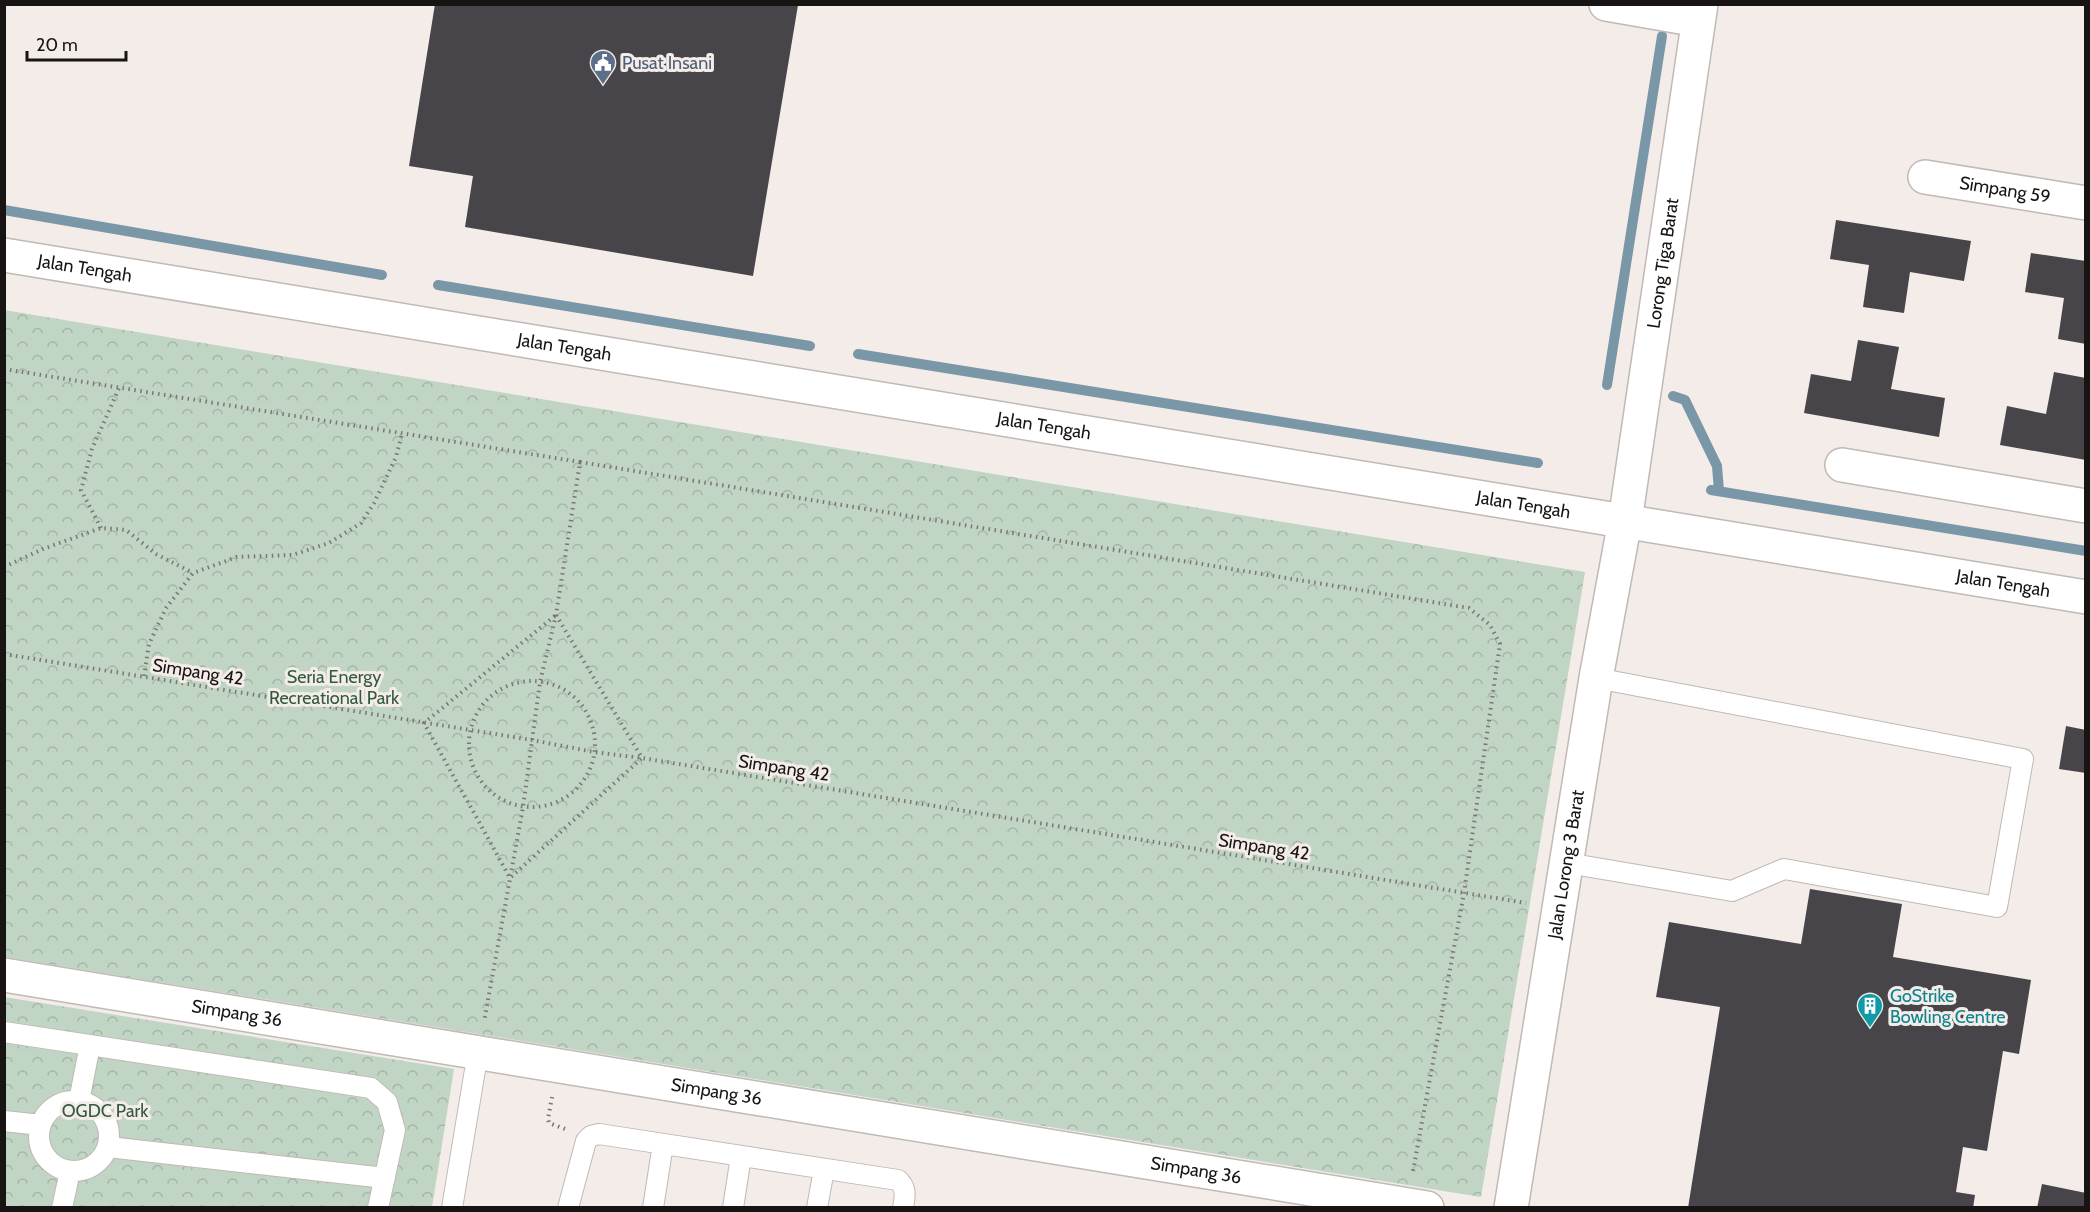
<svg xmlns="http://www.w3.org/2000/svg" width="2090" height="1212" font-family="Cabin,sans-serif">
	<defs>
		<pattern id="park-crowns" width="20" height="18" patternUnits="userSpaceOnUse" patternTransform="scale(1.5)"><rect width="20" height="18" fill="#c0d5c4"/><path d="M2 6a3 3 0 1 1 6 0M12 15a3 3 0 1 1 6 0" fill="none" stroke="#a4b6a8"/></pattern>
	</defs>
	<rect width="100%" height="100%" fill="#f3ece8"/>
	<path fill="url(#park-crowns)" d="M4 310 1585 572 1481 1197 5 957Z
		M4 997 454 1069 432 1207H5Z"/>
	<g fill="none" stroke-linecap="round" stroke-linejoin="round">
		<path stroke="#7997a6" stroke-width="10" d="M4 210 382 275
			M438 285 810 346
			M858 354 1538 463
			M1607 385 1662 36
			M1673 396 1685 400 1717 466 1719 491
			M1711 490 2086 551"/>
	</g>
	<path fill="#47454a" d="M435 4H490L501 6V5H798L753 276 465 227 473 176 409 166Z
		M1836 220 1971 241 1964 281 1910 272 1904 313 1863 307 1869 265 1830 259Z
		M2031 253 2086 261V344L2058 339 2064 298 2025 292Z
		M1858 340 1899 347 1891 389 1945 398 1939 437 1804 413 1811 374 1851 381Z
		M2054 372 2086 378V460L2000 445 2007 406 2046 414Z
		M2066 726 2086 730V773L2059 769Z
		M1810 889 1902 904 1893 957 2031 980 2019 1054 2003 1051 1987 1151 1963 1147 1956 1192 1975 1195 1973 1208H1688L1720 1007 1656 997 1669 922 1801 944Z
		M2042 1184 2086 1193V1208H2037Z"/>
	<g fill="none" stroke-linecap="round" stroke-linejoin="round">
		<defs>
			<path id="lane" d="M1567 863 1732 891 1784 869 1997 907 2023 759 1596 678
				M4 1032 371 1088 387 1102 395 1130 378 1208
				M79 1101 90 1045
				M39 1136a35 35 0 1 1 70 0a35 35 0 1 1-70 0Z
				M4 1121 41 1125
				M108 1147 385 1178
				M62 1208 70 1171
				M452 1208 478 1052
				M568 1208 586 1141 591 1136 599 1134 898 1180C907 1188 905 1196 903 1208
				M653 1208 663 1144
				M733 1208 741 1156
				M817 1208 824 1169"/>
			<g id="street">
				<path d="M1606 4 1698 20"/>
				<path id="s1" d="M1925 177 2086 203"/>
				<path d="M1842 465 2086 506"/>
				<path id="s2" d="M4 975 1427 1208"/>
			</g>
			<g id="secondary">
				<path id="s3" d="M1511 1208 1596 678 1625 521 1701 4"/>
			</g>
			<g id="primary">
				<path id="s4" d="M4 255 2086 597"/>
			</g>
		</defs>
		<use href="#lane" stroke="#c0b9b5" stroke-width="22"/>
		<use href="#street" stroke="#c0b9b5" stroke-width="36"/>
		<use href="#secondary" stroke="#c0b9b5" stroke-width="36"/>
		<use href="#primary" stroke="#c0b9b5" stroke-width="36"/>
		<path stroke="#7b7674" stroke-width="4" stroke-dasharray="1.5 4.5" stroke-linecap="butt" d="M4 369 580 462 556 615 540 682 523 807 484 1022
			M580 462 1469 608 1490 625 1500 644 1464 893 1413 1171
			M101 528 81 490 92 449 119 388
			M4 567 43 549 101 528 126 530 156 554 193 573
			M556 615 642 758 510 878 424 723Z
			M4 654 532 740 594 752 642 758 1526 903
			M144 676 149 644 166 608 193 573 237 557 292 555 329 543 361 523 374 503 396 457 402 434
			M469 744a63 63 0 1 1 126 0a63 63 0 1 1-126 0Z
			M552 1097 548 1119 549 1123 565 1129"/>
		<use href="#lane" stroke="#fff" stroke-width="20"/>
		<use href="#street" stroke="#fff" stroke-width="33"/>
		<use href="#secondary" stroke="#fff" stroke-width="33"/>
		<use href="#primary" stroke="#fff" stroke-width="33"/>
	</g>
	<defs>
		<symbol id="civic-pin" viewBox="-11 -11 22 30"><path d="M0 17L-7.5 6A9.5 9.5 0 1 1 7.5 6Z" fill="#5c6f8a" stroke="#f3ece8"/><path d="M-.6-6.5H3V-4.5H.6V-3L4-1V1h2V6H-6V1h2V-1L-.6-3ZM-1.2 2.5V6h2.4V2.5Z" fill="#fff"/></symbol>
		<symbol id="building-pin" viewBox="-11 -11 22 30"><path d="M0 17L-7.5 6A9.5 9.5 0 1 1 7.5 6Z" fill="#0f9aa8" stroke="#f3ece8"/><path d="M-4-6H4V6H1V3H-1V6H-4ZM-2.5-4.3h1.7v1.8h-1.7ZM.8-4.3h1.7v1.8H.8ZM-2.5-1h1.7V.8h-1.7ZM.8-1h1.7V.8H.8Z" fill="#fff"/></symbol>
	</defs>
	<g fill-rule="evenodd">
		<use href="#civic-pin" x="588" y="48" width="30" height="40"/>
		<use href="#building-pin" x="1855" y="991" width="30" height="40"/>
	</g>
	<g text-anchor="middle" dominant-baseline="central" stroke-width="6" stroke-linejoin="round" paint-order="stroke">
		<g font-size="18" fill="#4e5e75" stroke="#f3ece8" text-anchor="start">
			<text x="622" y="63">Pusat Insani</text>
		</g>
		<g font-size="18" fill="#171413" stroke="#f3ece8">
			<text stroke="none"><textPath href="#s1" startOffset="81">Simpang 59</textPath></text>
			<text stroke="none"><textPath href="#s3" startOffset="957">Lorong Tiga Barat</textPath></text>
			<text stroke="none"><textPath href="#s4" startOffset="82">Jalan Tengah</textPath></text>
			<text stroke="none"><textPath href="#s4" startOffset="568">Jalan Tengah</textPath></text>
			<text stroke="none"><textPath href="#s4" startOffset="1054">Jalan Tengah</textPath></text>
			<text stroke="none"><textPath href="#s4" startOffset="1540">Jalan Tengah</textPath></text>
			<text stroke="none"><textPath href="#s4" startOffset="2026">Jalan Tengah</textPath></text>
			<text transform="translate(198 672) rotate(9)">Simpang 42</text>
			<text transform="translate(784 768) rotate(9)">Simpang 42</text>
			<text transform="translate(1264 847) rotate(9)">Simpang 42</text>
			<text stroke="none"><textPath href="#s3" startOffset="348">Jalan Lorong 3 Barat</textPath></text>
			<text stroke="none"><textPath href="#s2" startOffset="236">Simpang 36</textPath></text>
			<text stroke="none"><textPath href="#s2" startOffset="722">Simpang 36</textPath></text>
			<text stroke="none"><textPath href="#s2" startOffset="1208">Simpang 36</textPath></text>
		</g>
		<g font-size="18" fill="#315b3b" stroke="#f3ece8">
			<text x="334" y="677">Seria Energy<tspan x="334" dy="21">Recreational Park</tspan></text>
			<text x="105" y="1111">OGDC Park</text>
		</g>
		<g font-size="18" fill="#0d838f" stroke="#f3ece8" text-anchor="start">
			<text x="1890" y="996">GoStrike<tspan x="1890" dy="21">Bowling Centre</tspan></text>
		</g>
	</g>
	<rect width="2090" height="1212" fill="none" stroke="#171413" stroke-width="12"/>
	<path d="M27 51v9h99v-9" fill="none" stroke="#171413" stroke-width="3"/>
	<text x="36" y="51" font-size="18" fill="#171413" stroke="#f3ece8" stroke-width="4.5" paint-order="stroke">20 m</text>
</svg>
